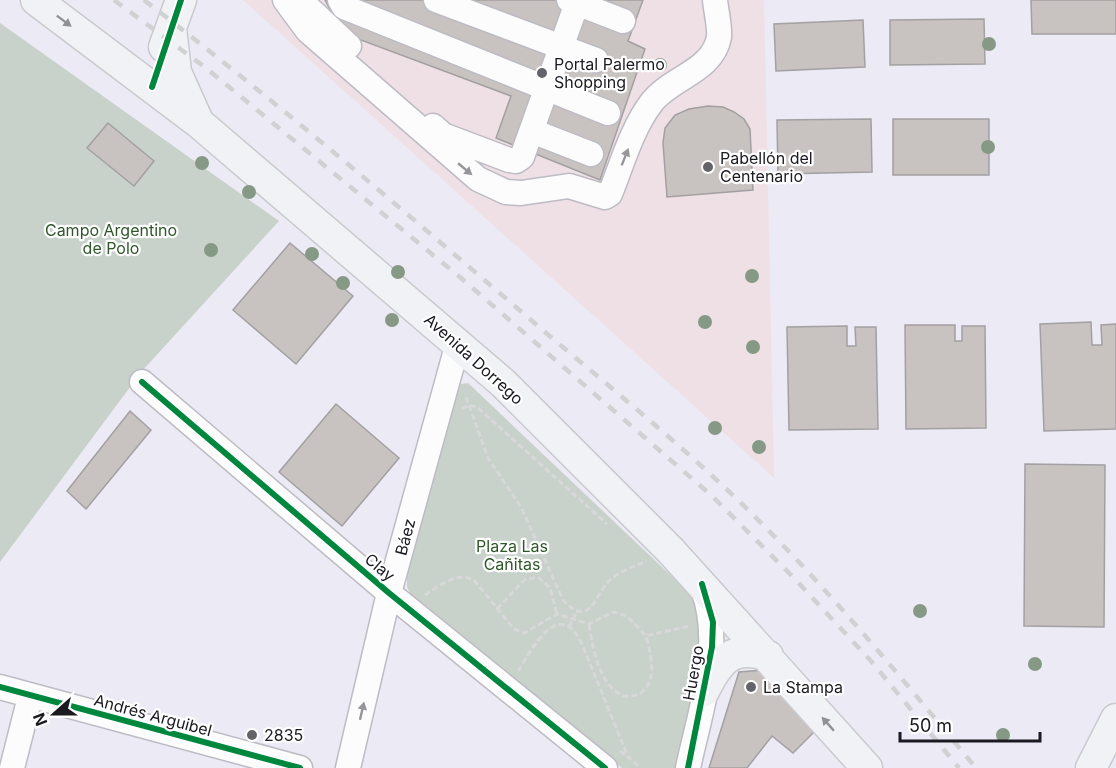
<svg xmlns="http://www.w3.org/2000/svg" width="1116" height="768" font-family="Inter,sans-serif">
	<rect width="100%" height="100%" fill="#eceaf4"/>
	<path fill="#efe0e5" d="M243 0H764L774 478Z"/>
	<path fill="#c8d1ca" d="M0 23 279 221 142 371 0 562Z
		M468 383 703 606 709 617 678 768H622L413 598 407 587V574L451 394 461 384Z"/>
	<path fill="#c8c3c1" stroke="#a2a0a2" stroke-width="1.5" d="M325 0H643L628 41 645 49 600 180 496 138 511 96 342 33Z
		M1031 0H1116V34H1032Z
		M984 19 985 64 890 65V20Z
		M863 20 865 67 776 71 774 24Z
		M708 106 723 107 734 112 744 119 750 129 753 190 667 197 663 143 665 128 675 115 689 109Z
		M871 119 872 172 778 174 777 120Z
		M893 119H989V175H893Z
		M108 123 154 161 134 186 87 148Z
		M290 243 353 296 296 364 233 310Z
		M1091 322 1092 345H1102L1101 325 1116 324V429L1044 431 1040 324Z
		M905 325H955V341H962V326H985L986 428 906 429Z
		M847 326V346H856L855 327H876L878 429 789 430 787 327Z
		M336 404 399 458 342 526 279 472Z
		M130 411 151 430 86 509 67 491Z
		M1025 464 1105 465 1104 627 1024 626Z
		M763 670 814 732 793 753 772 736 747 768H709L739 672Z"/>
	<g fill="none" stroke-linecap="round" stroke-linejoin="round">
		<defs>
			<path id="minor" d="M285 0 308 31 478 179 506 192 521 193 569 186 605 197 610 194C622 164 632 128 652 102 672 77 713 71 719 37 720 26 716 11 715 0
				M300 0 349 46
				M340 0 344 7 608 113
				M436 0 596 60
				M569 0 623 21
				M433 126 443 135 509 160 516 161 522 157 578 0
				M532 131 591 154
				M142 382 389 593 605 768
				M0 687 300 768
				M12 768 30 697
				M348 768 389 593 458 343
				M688 768C700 711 724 646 703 589"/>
			<path id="major" d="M36 0 199 123 503 383 671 551 867 768
				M171 28 176 72 197 119
				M164 47 181 0
				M704 691C719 660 732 644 768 656
				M1091 768 1116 719"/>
		</defs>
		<use href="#minor" stroke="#bdbbc3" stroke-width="27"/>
		<use href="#major" stroke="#cacace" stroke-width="33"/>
		<path stroke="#d8d8db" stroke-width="3" stroke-dasharray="6 3" stroke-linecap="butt" d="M466 397 488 458 521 507 563 600C591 630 594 595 610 580 620 571 635 566 647 561
			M462 409 468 405 477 407 607 524
			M425 595C440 586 456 571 474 580L514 629 524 633 557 614 589 624 613 612 627 616 646 636 689 626
			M497 609 524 580 538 577 550 588 557 614
			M589 625C593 649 599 685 623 696 660 699 653 659 646 636
			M569 627 577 611
			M518 671C532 649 559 596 582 644L628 757 641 768
			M620 751 628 757"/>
		<use href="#minor" stroke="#fcfcfd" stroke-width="24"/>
		<use href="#major" stroke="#f0f2f6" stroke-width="30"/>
		<path stroke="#d1d0d3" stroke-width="4.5" stroke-dasharray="10 10" stroke-linecap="butt" d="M114 0 206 68 461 278 712 496 793 577 871 661 959 768
			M144 0C277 102 404 211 531 320 594 374 660 427 721 484 814 571 895 670 976 768"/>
		<defs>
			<path id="cycleway" d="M152 87 181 0
				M142 382 389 593 605 768
				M0 687 300 768
				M688 768 712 647 713 622 702 584"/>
		</defs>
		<use href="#cycleway" stroke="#fff" stroke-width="10"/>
		<use href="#cycleway" stroke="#00873e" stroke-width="6"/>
	</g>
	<g fill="#859985">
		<circle cx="989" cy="44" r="7"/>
		<circle cx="660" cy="65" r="7"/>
		<circle cx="988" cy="147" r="7"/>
		<circle cx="202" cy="163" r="7"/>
		<circle cx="249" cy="192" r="7"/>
		<circle cx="211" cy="250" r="7"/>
		<circle cx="312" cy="254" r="7"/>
		<circle cx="398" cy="272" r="7"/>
		<circle cx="752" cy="276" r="7"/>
		<circle cx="343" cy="283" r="7"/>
		<circle cx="392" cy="320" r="7"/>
		<circle cx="705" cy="322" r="7"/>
		<circle cx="753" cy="347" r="7"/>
		<circle cx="715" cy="428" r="7"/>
		<circle cx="759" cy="447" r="7"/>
		<circle cx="920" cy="611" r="7"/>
		<circle cx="1035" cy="664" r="7"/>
		<circle cx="1003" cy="735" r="7"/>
	</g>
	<defs><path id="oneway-solid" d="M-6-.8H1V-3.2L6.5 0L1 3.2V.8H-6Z" transform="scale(1.5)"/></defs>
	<g fill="#909196">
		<use href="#oneway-solid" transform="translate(64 21) rotate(37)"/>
		<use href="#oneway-solid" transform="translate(828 724) rotate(-131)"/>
	</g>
	<g fill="#96969a">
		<use href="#oneway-solid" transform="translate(625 157) rotate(-68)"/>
		<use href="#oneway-solid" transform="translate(465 169) rotate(40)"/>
		<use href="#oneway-solid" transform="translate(362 711) rotate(-77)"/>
	</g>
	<g fill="#64636a" stroke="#fff" stroke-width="2">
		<circle cx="542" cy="73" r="6"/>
		<circle cx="708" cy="167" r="6"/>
		<circle cx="751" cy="687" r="6"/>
		<circle cx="252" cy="735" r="6"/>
	</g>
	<g text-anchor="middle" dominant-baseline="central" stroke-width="4.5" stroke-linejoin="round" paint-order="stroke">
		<g font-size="16" fill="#1a1a20" stroke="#fff" text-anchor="start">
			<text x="554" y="64">Portal Palermo<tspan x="554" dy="18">Shopping</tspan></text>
			<text x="720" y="158">Pabellón del<tspan x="720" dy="18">Centenario</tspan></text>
			<text x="763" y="687">La Stampa</text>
			<text x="264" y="735">2835</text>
		</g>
		<g font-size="16" fill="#30572a" stroke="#fff">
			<text x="111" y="230">Campo Argentino<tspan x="111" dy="18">de Polo</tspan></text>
			<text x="512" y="546">Plaza Las<tspan x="512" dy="18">Cañitas</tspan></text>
		</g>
		<g font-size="16" fill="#1a1a20" stroke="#fff">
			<text transform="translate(474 359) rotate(42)">Avenida Dorrego</text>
			<text transform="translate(405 537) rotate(-75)">Báez</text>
			<text transform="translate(380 567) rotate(40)">Clay</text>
			<text transform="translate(693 673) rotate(-80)">Huergo</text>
			<text transform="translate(153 715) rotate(15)">Andrés Arguibel</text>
		</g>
	</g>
	<g transform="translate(54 714) rotate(249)" stroke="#ffffff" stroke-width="4.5" paint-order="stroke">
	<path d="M0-4.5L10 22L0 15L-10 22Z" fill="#1a1a20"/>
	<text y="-9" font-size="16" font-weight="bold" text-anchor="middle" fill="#1a1a20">N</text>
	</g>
	<path d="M900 732v9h140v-9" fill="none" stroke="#1a1a20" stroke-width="3"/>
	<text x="909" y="732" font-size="18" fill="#1a1a20" stroke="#ffffff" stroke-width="4.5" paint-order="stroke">50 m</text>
</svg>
